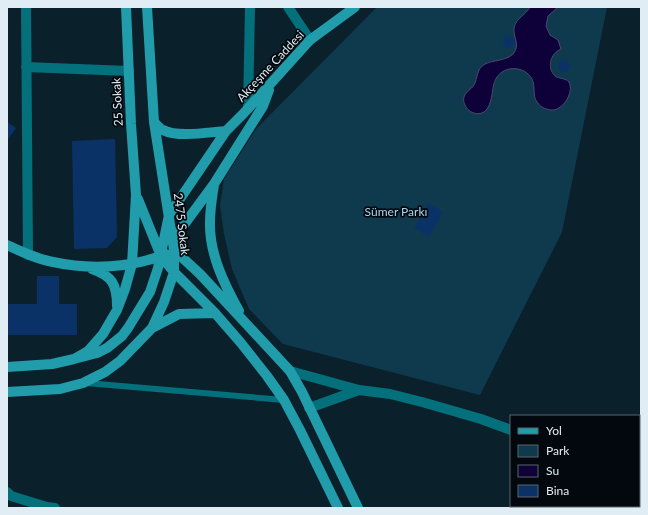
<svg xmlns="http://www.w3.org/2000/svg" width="648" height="515" font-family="Lato,sans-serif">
	<rect width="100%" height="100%" fill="#0a202b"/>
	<path fill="#0f3a4e" d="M377 7H607L562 232 480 395 283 344 249 309 232 269 224 234 220 205 224 179 256 129Z"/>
	<path fill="#0e0039" stroke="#4d4771" d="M530 7H558L548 16 546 26 550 35 558 40 561 49C551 53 546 67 555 76 559 79 566 78 569 82 574 92 564 109 553 110 547 110 541 108 537 102 532 95 536 87 532 79 525 66 505 65 497 77 493 83 493 89 492 95 491 99 490 105 487 109 481 117 469 114 465 105 464 103 463 100 464 97 466 91 471 90 474 85 478 78 476 69 485 64 493 60 506 61 513 54 521 45 513 38 514 28 516 18 526 15 530 7Z"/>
	<path fill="#0b3267" d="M503 42a6 6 0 1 1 12 0a6 6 0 1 1-12 0Z
		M558 66a6 6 0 1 1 12 0a6 6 0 1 1-12 0Z
		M7 122 16 128 7 141Z
		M115 139 117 237 107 248 74 249 72 141Z
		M428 203 443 212 429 237 414 228Z
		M37 276H59V304H77V335H7V304H37Z"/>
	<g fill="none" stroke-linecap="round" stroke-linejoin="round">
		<path stroke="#04707c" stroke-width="6" d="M86 383 284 400"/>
		<path stroke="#04707c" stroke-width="10" d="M26 7 28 255
			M288 7 310 40
			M26 67 129 71
			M248 109 250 7
			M290 371 359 390 390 394 422 402 481 419 511 430
			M309 408 359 390
			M639 475 641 476
			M7 492 11 496 47 507 55 508"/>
		<path stroke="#219cab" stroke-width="10" d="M154 122C157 125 160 129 163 130 178 138 210 132 226 131
			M214 185C212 197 210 210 210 222 209 253 224 284 239 311
			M138 199 161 256 174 272 215 313 241 343 267 376 284 400 300 430 338 508
			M172 241 214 184 263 106 269 90
			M7 245C22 252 37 259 53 262 90 270 131 268 166 254
			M174 250 200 274 290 371 302 392 358 508
			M92 269C112 276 117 284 117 306
			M152 328 179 314 215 313
			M74 359 97 353 107 348 122 336 128 328 150 292 158 268 169 215 226 131 244 113 310 40 355 7
			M7 367 52 364 74 359 88 351 103 334 117 310 125 289 132 264 136 195 131 124 126 7
			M7 392 60 389 83 383 105 372 120 361 152 328 164 302 174 272V250L154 122 147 7"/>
	</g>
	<g text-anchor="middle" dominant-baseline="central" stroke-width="3.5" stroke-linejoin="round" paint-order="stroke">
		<g font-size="12" fill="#e0edf5" stroke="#02080d">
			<text transform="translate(270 66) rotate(-47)">Akçeşme Caddesi</text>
			<text transform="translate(117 102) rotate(-93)">25 Sokak</text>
			<text transform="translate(182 224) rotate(83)">2475 Sokak</text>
		</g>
		<g font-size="12" fill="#a7d8f3" stroke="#02080d">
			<text x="396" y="211">Sümer Parkı</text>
		</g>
	</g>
	<rect width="648" height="515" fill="none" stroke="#e0edf5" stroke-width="16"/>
	<rect x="510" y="415" width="130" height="92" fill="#02080d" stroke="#5b646a"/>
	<rect x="518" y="428" width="20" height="6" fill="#219cab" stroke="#5b646a"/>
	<text x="546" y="435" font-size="12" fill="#e0edf5">Yol</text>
	<rect x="518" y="445" width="20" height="12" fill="#0f3a4e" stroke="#5b646a"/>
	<text x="546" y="455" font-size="12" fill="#e0edf5">Park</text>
	<rect x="518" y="465" width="20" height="12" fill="#0e0039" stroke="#5b646a"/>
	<text x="546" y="475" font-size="12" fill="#e0edf5">Su</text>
	<rect x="518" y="485" width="20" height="12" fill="#0b3267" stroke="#5b646a"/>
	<text x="546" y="495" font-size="12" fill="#e0edf5">Bina</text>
</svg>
